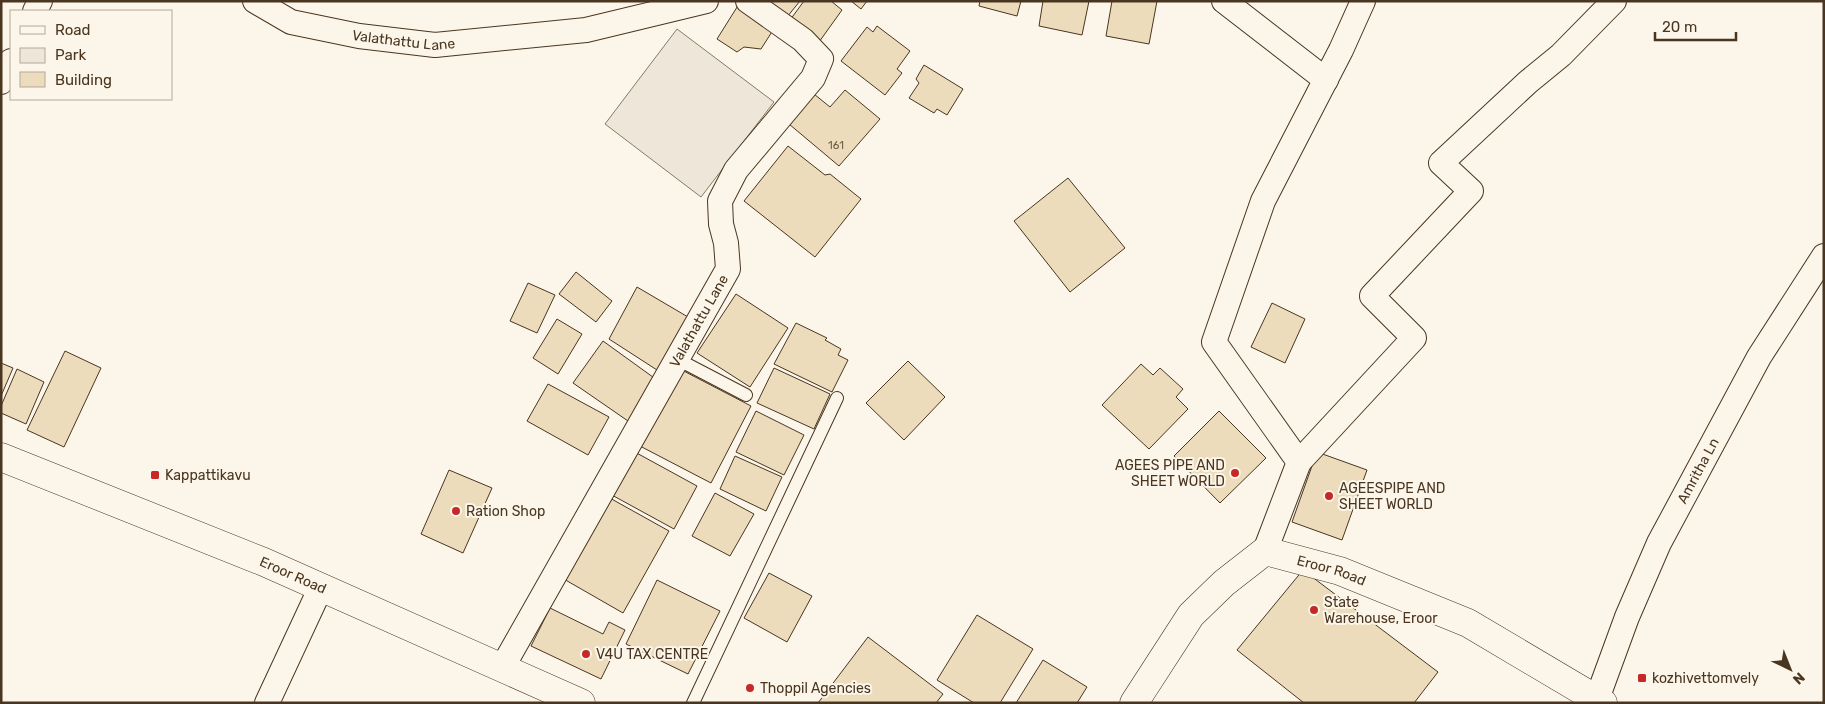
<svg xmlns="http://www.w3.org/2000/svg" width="1825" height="704" font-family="Rubik,sans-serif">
	<rect width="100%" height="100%" fill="#fbf6e9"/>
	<path fill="#ede6d9" stroke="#887966" d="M677 29 774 102 701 197 605 124Z"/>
	<path fill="#ecdcbc" stroke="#4a3520" d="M767 1H800L787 17Z
		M804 1H831L842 10 819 42 790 20Z
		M851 1H867L861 9Z
		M980 1H1021L1017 16 979 6Z
		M1043 1H1089L1082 35 1039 26Z
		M1112 1H1157L1149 44 1106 36Z
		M739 4 775 27 761 49 744 47 737 52 717 39Z
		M877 26 910 51 897 69 902 73 885 95 841 61 867 27 873 32Z
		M924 65 963 89 947 115 937 109 934 113 909 98 919 83 916 79Z
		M845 90 880 119 839 166 789 124 814 94 830 107Z
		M788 146 825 175 830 174 861 199 815 257 744 201Z
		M1068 178 1125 248 1070 292 1014 221Z
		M576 272 612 301 596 322 559 294Z
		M528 283 555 295 537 333 510 321Z
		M637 287 688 317 657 370 609 339Z
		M736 294 788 328 750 387 697 353Z
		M1272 303 1305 319 1285 363 1251 347Z
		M557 319 582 334 558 374 533 358Z
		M796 323 827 338 825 340 841 349 838 355 848 360 832 392 774 364Z
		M603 341 657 380 628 421 573 383Z
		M65 351 101 368 64 447 27 430Z
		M908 361 945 397 904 440 866 403Z
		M1 363 13 368 1 396Z
		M1141 364 1153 375 1160 368 1183 389 1176 397 1188 409 1149 449 1102 405Z
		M678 368 751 406 711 483 638 445Z
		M774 368 830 394 814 429 757 403Z
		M17 369 44 382 26 424 1 413V406Z
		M548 384 609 417 588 455 527 421Z
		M756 411 804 435 784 475 736 452Z
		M1219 411 1266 458 1220 503 1174 456Z
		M633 451 697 486 674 529 610 494Z
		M1317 452 1367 470 1342 540 1292 522Z
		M735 456 782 477 766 511 720 489Z
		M449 470 492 488 463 553 421 534Z
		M715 493 754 514 730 556 692 536Z
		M608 497 669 531 623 613 562 578Z
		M1303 570 1438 672 1414 703H1304L1237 650Z
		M769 573 812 596 787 642 744 618Z
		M657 580 720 611 688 674 626 644Z
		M550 608 603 634 609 622 625 630 601 679 531 646Z
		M977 615 1033 649 1000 703H974L937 680Z
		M868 637 943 694 936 703H818Z
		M1043 660 1087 687 1077 703H1016Z"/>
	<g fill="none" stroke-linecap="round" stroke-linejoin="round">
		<defs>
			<path id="lane" d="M677 359 746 395
				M693 703 837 398"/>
			<g id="street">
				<path id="s1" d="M255 1 291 22 359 36 435 45 586 30 706 1"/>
				<path d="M1224 1 1326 80"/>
				<path d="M35 11 40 1"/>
				<path d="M1 82 11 61"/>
				<path d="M1299 462 1414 338 1372 296 1471 191 1441 163 1528 82 1561 55 1614 1"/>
				<path d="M1265 551 1299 462 1214 342 1263 201 1341 50 1363 1"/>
				<path id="s2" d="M502 668 728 269 726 243 721 224 720 201 736 170 813 78 821 59 803 40 748 1"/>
				<path id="s3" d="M1597 699 1627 617 1659 543 1759 357 1824 256"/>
				<path d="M267 703 321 587"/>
			</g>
			<g id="secondary">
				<path id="s4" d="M1 457 264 562 581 703"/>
				<path id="s5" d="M1134 703 1191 615 1224 583 1265 551 1340 571 1468 623 1603 703"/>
			</g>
		</defs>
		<use href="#lane" stroke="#4a3520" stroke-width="14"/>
		<use href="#street" stroke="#4a3520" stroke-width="26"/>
		<use href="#secondary" stroke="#4a3520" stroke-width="29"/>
		<use href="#lane" stroke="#fbf6e9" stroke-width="12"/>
		<use href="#street" stroke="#fbf6e9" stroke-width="24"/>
		<use href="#secondary" stroke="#fbf6e9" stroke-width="28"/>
	</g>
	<g fill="#c62828" stroke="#fbf6e9" stroke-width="2">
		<circle cx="1235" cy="473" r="5"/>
		<rect x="150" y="470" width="10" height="10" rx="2.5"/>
		<circle cx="1329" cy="496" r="5"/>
		<circle cx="456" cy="511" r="5"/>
		<circle cx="1314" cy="610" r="5"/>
		<circle cx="586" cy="654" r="5"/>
		<rect x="1637" y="673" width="10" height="10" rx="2.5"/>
		<circle cx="750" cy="688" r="5"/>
	</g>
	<g text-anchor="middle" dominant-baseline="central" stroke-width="4" stroke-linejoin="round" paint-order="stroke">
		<g font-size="11" fill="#725f47">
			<text x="836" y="145">161</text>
		</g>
		<g font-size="14" fill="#4a3520" stroke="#fbf6e9">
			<text stroke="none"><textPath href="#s1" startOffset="156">Valathattu Lane</textPath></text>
			<text stroke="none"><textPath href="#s2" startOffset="399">Valathattu Lane</textPath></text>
			<text stroke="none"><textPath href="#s3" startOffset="250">Amritha Ln</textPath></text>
			<text stroke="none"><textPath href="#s5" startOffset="272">Eroor Road</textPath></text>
			<text stroke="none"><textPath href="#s4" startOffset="315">Eroor Road</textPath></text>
		</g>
		<g font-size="14" fill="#4a3520" stroke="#fbf6e9" text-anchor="start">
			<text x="1225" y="465" text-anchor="end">AGEES PIPE AND<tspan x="1225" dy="16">SHEET WORLD</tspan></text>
			<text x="165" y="475">Kappattikavu</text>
			<text x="1339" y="488">AGEESPIPE AND<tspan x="1339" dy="16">SHEET WORLD</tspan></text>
			<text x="466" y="511">Ration Shop</text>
			<text x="1324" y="602">State<tspan x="1324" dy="16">Warehouse, Eroor</tspan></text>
			<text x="596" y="654">V4U TAX CENTRE</text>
			<text x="1652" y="678">kozhivettomvely</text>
			<text x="760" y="688">Thoppil Agencies</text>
		</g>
	</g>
	<rect width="1825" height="704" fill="none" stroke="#4a3520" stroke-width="5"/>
	<rect x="10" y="10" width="162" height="90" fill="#fbf6e9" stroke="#b4a999"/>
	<rect x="20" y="26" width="25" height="8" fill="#fbf6e9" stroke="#b4a999"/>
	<text x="55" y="35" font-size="15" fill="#4a3520">Road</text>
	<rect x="20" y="48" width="25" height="15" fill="#ede6d9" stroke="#b4a999"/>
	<text x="55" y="60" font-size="15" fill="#4a3520">Park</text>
	<rect x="20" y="72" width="25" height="15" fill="#ecdcbc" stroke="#b4a999"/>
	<text x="55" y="85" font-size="15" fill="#4a3520">Building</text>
	<g transform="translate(1790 669) rotate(137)" stroke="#fbf6e9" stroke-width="4" paint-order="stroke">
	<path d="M0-4L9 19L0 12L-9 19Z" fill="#4a3520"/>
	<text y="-8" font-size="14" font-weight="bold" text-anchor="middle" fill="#4a3520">N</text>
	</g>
	<path d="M1655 32v8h81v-8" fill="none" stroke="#4a3520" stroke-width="2.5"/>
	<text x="1662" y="32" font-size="15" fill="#4a3520" stroke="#fbf6e9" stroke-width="4" paint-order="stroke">20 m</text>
</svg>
